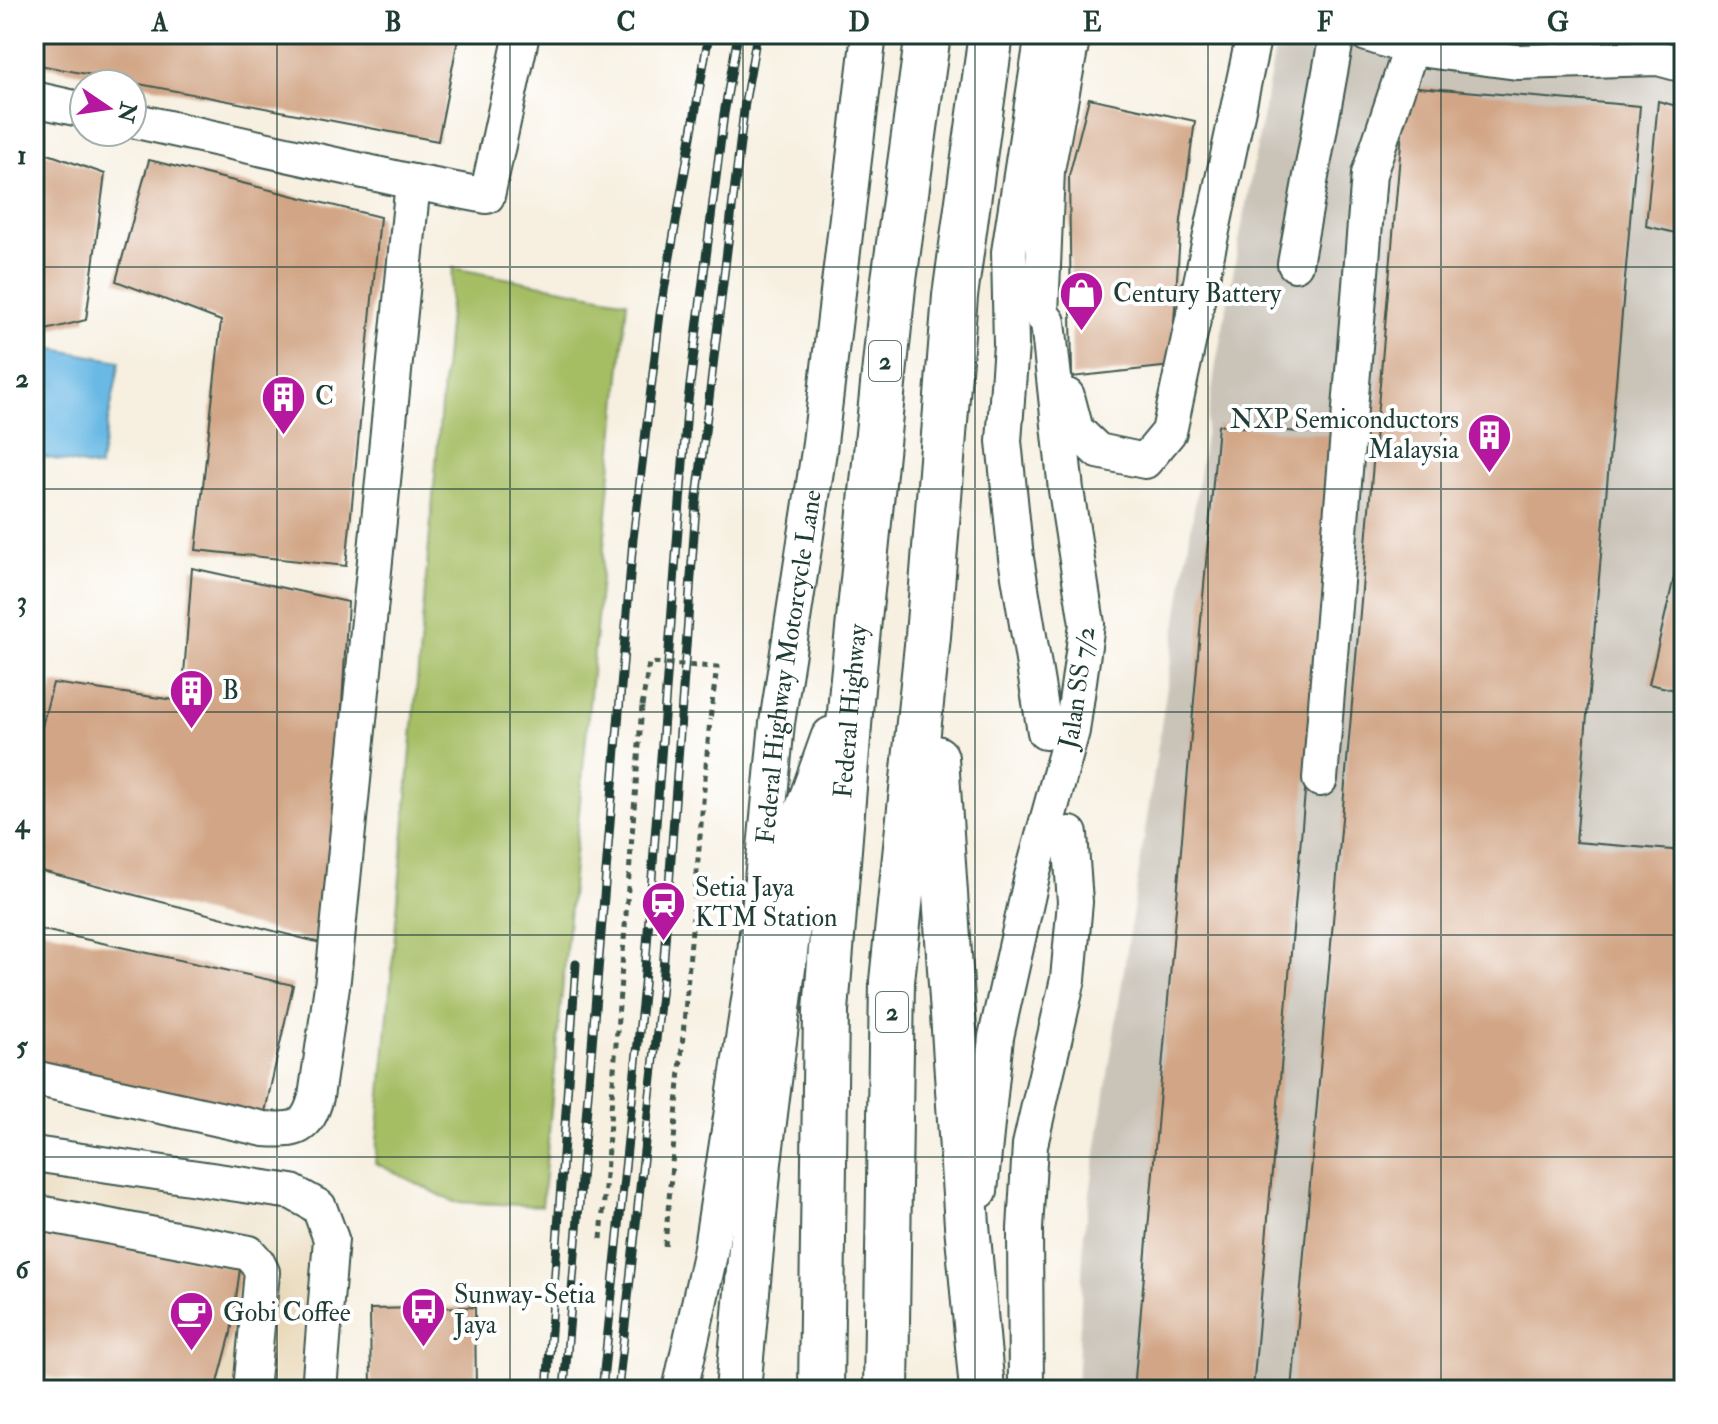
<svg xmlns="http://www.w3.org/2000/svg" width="1718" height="1424" font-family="'IM FELL Double Pica',serif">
	<rect width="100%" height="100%" fill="#fff"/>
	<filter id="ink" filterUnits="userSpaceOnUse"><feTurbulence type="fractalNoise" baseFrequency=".0125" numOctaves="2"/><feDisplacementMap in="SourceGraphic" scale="16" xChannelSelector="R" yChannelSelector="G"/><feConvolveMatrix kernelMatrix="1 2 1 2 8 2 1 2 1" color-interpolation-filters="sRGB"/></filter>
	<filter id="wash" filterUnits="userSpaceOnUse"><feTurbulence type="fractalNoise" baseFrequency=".006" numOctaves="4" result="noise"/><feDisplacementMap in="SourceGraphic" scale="32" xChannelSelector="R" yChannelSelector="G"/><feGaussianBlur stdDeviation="1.8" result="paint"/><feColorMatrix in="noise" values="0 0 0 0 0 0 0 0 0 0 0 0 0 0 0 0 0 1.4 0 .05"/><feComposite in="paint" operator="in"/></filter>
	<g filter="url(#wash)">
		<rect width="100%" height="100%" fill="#f7f0e1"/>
		<path fill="#e9d9ba" d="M34 1149 342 1217 324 1390H34Z"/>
		<path fill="#c9c3b8" d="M1278 34H1684V1390H1077L1084 1232 1216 364Z"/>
		<path fill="#a5bd63" stroke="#627d4c" stroke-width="2" d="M453 268 627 301 542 1206 454 1202 375 1163Z"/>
		<path fill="#6ab9e5" stroke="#447b8c" stroke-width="2" d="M42 347 120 361 99 468 34 455V389Z"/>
		<g id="blocks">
			<path fill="#d1a585" d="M34 34H459L438 141 34 64Z
				M1406 86 1640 106 1576 842 1684 851V1390H1292Z
				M1089 98 1195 121 1181 220 1171 366 1072 377 1069 176Z
				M1658 101 1684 108V235L1646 226Z
				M34 149 105 174 86 320 34 333Z
				M149 160 380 217 346 566 196 550 221 321 116 281Z
				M1218 425 1336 435 1253 1390H1134Z
				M1683 539H1684V692L1649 684Z
				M192 568 348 602 328 945 34 869V758L53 683 182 701Z
				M34 928 293 985 263 1121 34 1070Z
				M34 1227 240 1269 231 1333 216 1390H113L34 1373Z
				M475 1307 476 1390H371L370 1309Z"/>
		</g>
	</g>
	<g filter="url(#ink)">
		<use href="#blocks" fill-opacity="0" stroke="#3f584e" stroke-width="2"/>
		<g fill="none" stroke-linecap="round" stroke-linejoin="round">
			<defs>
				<g id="minor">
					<path d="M1043 34 1009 252 1011 345 1004 441 1016 558 1045 732"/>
					<path d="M1367 34 1411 48 1517 62 1658 58 1684 65"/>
					<path d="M34 99 84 110"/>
					<path d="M132 120 413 182 487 196 522 34"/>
					<path d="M1295 264 1337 34"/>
					<path d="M1067 396 1076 430 1098 451 1145 461 1169 432 1254 34"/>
					<path d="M1320 779 1369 174 1411 48"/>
					<path d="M34 1078 264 1129C297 1131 307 1129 316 1097L333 979 413 182"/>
					<path d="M34 1154 292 1192 319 1207 331 1239 319 1390"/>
					<path id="s1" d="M980 1191 996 1037 1032 876 1072 731 1087 624 1066 490 1048 322 1041 314 1047 170 1073 34"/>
					<path d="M34 1212 249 1253 257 1262 262 1272 251 1390"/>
					<path id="s2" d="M680 1390 710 1254 753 974 777 723 819 451 869 34"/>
					<path d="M1026 1390 1025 1229 1030 1145 1068 979 1075 902 1070 834"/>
				</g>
				<g id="highway">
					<path d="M936 758 967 1225 982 1390"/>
					<path d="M738 1390 759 1162 800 831 833 739"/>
					<path id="s3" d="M821 1390 826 1011 852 688 893 287 928 34"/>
					<path d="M886 1390 892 981 928 636 955 296 991 34"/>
				</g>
			</defs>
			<use href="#minor" stroke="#3f584e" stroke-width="38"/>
			<use href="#highway" stroke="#3f584e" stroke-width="48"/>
			<path stroke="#3f584e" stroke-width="5" stroke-dasharray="6 6" stroke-linecap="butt" d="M601 1239 642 706
				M665 1246 710 719"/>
			<use href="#minor" stroke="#fff" stroke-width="34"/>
			<use href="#highway" stroke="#fff" stroke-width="44"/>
			<defs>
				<path id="rail" d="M547 1390 576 964
					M564 1390 633 539 660 314 709 34
					M602 1390 644 985 687 409 724 114 738 34
					M618 1390 662 985 696 506 745 102 757 34"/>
			</defs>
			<use href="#rail" stroke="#1f3d34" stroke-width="9"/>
			<use href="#rail" stroke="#fff" stroke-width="6" stroke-dasharray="18" stroke-linecap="butt"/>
			<path stroke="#3f584e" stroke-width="5" stroke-dasharray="6 6" stroke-linecap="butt" d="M642 706 649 663 717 667 710 719"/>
		</g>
	</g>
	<path fill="none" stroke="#1f3d34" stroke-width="2" stroke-opacity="0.55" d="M277 34V1390M510 34V1390M743 34V1390M975 34V1390M1208 34V1390M1441 34V1390M34 267H1684M34 489H1684M34 712H1684M34 935H1684M34 1157H1684"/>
	<defs>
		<symbol id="shop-pin" viewBox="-11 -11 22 30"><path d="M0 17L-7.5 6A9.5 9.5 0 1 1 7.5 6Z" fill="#b5179e" stroke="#fff"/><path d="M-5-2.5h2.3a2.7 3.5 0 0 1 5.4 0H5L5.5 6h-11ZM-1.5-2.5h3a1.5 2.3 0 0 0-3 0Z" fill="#fff"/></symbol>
		<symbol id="building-pin" viewBox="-11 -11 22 30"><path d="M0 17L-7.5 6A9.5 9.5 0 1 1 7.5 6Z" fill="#b5179e" stroke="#fff"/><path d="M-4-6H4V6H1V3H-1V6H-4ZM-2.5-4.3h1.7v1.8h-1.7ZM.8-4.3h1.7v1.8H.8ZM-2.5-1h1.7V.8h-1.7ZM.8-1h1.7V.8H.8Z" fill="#fff"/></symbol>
		<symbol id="station-pin" viewBox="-11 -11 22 30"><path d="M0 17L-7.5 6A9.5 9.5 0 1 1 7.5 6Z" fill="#b5179e" stroke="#fff"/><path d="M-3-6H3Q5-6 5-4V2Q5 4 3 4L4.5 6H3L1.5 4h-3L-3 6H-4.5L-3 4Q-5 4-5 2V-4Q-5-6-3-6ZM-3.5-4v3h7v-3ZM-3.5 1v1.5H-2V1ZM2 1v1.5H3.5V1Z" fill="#fff"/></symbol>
		<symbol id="bus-pin" viewBox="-11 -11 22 30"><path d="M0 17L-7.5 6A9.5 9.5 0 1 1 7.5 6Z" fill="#b5179e" stroke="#fff"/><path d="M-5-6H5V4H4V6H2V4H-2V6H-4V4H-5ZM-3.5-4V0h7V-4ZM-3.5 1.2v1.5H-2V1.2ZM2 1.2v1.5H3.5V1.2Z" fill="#fff"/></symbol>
		<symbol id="cafe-pin" viewBox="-11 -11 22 30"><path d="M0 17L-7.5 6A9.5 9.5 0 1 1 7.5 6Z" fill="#b5179e" stroke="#fff"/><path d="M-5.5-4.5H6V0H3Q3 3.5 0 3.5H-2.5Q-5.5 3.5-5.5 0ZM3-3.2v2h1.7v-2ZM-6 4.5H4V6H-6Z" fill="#fff"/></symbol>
	</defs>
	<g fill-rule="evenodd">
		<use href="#shop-pin" x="1056" y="268" width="51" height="69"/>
		<use href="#building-pin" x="258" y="372" width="51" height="69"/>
		<use href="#building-pin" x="1464" y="410" width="51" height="69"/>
		<use href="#building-pin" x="166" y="666" width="51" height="69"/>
		<use href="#station-pin" x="638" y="878" width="51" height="69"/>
		<use href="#bus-pin" x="398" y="1284" width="51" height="69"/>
		<use href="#cafe-pin" x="166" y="1288" width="51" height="69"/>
	</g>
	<g text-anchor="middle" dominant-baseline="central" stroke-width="8" stroke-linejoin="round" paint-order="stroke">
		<g fill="#fff" stroke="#627771" stroke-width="2">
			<rect x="869" y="341" width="32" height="40" rx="6"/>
			<rect x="876" y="992" width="32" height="40" rx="6"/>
		</g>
		<g font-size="24" font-weight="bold" fill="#1f3d34">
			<text x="885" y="361">2</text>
			<text x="892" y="1012">2</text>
		</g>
		<g font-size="26" fill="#1f3d34" stroke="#fff" text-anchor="start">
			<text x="1113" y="294">Century Battery</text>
			<text x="315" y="397">C</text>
			<text x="1459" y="420" text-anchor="end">NXP Semiconductors<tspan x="1459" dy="30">Malaysia</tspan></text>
			<text x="222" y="691">B</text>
			<text x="695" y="888">Setia Jaya<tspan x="695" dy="30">KTM Station</tspan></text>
			<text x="454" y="1295">Sunway-Setia<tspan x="454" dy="30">Jaya</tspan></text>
			<text x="223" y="1313">Gobi Coffee</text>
		</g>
		<g font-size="26" fill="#1f3d34" stroke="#fff">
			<text stroke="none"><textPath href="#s2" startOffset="732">Federal Highway Motorcycle Lane</textPath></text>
			<text stroke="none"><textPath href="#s1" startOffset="514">Jalan SS 7/2</textPath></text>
			<text stroke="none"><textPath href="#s3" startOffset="680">Federal Highway</textPath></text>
		</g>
	</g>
	<rect width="1718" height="1424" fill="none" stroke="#fff" stroke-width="88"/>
	<g transform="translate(108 108) rotate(103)"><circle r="38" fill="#ffffff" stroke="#a5b1ae" stroke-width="2"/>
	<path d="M0-6L14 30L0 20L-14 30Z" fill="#b5179e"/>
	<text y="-12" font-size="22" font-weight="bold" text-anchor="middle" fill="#1f3d34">N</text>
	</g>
	<rect x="44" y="44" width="1630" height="1336" fill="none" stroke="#1f3d34" stroke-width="3"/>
	<g font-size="26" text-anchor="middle" font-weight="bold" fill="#1f3d34">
		<text x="160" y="31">A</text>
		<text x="393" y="31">B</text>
		<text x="626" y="31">C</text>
		<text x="859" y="31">D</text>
		<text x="1092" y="31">E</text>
		<text x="1325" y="31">F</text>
		<text x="1558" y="31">G</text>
		<text x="22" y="164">1</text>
		<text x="22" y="387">2</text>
		<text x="22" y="610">3</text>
		<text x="22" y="832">4</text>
		<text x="22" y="1055">5</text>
		<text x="22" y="1278">6</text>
	</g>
</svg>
